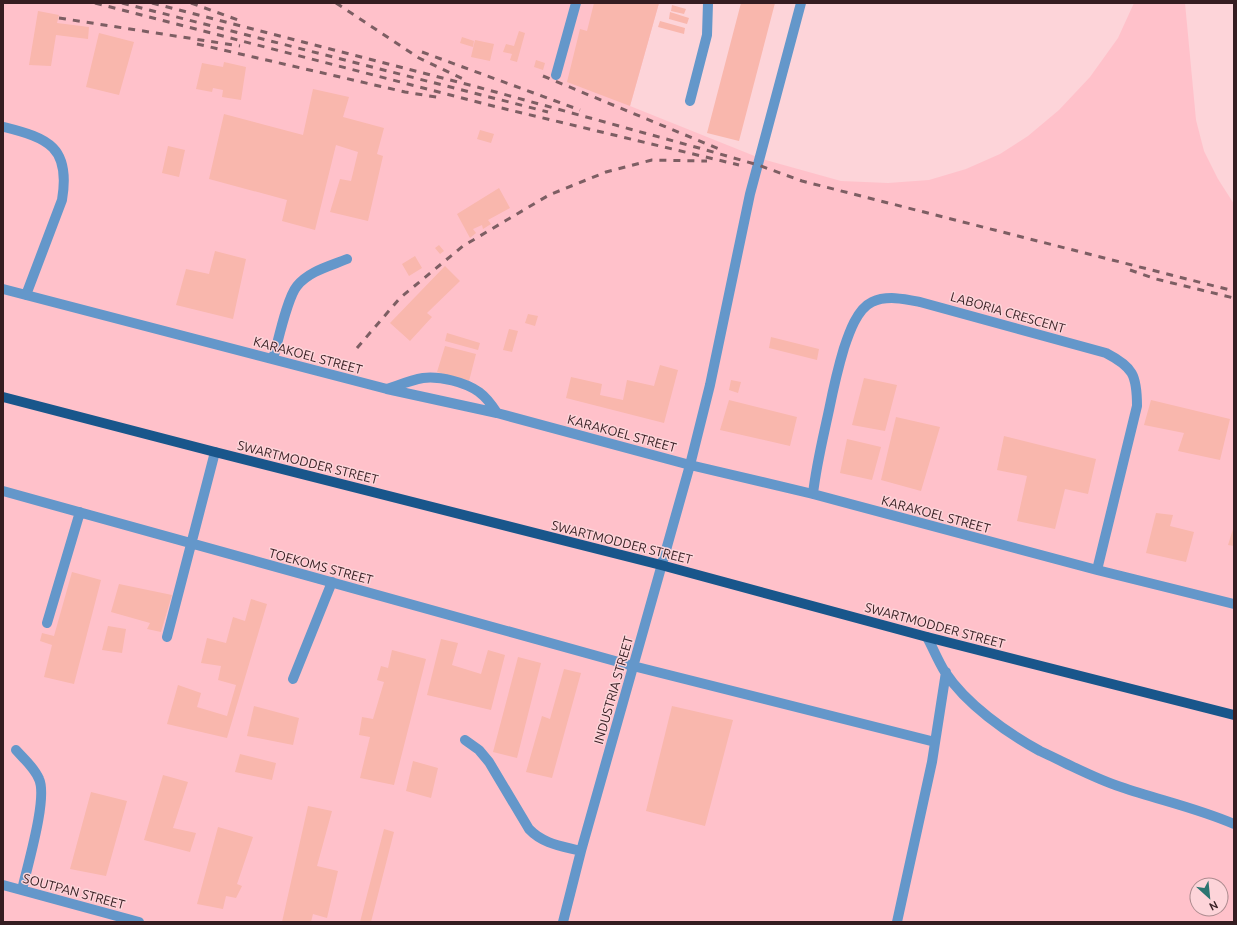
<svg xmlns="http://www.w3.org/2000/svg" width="1237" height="925" font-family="Ubuntu,sans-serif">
	<rect width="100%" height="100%" fill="#fdd4d9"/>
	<path fill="#ffc1ca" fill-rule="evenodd" d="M3 3H659L630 106 762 159 841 181 888 183 929 180 966 169 1000 154 1028 136 1059 110 1090 77 1118 38 1134 3H1185L1196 120 1204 151 1218 179 1234 204V922H3ZM1197 885H1221V909H1197Z"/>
	<path fill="#f9b7ad" d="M594 3H659L630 106 567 82 580 29 587 31Z
		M741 3H775L739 141 707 133Z
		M672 5 686 9 684 14 671 11Z
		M38 11 59 15 57 23 89 27 88 39 56 35 51 66 29 65Z
		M670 12 689 18 687 24 669 19Z
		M660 21 685 28 684 34 658 27Z
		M519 31 525 33 517 62 510 60 512 54 503 52 506 44 514 46Z
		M99 33 134 42 119 95 86 87Z
		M462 37 474 41 473 47 460 43Z
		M475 40 494 44 490 61 471 57Z
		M536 60 545 63 543 70 534 67Z
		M224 62 246 67 241 100 222 97 223 90 213 88 212 92 196 89 202 63 223 67Z
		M313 89 349 97 343 117 384 128 377 154 383 156 368 221 330 212 340 179 351 181 358 152 336 145 315 230 282 221 287 200 209 179 224 114 303 135Z
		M480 130 494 134 491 143 477 139Z
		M168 146 185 150 179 177 162 173Z
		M499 188 510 208 488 220 491 224 483 229 482 225 473 229 476 233 470 238 457 214Z
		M439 245 444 251 440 254 435 248Z
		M215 251 246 259 233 319 176 305 186 269 209 274Z
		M415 256 422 268 409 276 402 264Z
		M445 266 460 281 427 313 432 317 410 341 390 323Z
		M528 314 538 316 535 326 525 323Z
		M509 329 518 331 512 352 503 350Z
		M447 333 480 343 478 350 445 341Z
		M771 337 819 349 817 360 769 348Z
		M445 346 476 354 469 381 437 372Z
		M660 365 678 370 664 423 566 398 571 377 602 384 600 395 623 400 627 380 654 386Z
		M864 378 897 385 885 431 852 425Z
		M731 380 741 382 738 393 729 390Z
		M729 400 797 417 790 446 720 430Z
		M1151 400 1230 419 1220 460 1178 451 1184 433 1144 425Z
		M896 417 940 427 921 491 881 480Z
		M1004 436 1096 459 1088 494 1065 489 1055 529 1017 521 1027 476 997 470Z
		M847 439 881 447 872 480 840 473Z
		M1156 513 1173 515 1170 526 1194 532 1186 562 1146 553Z
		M1234 526V546L1228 545Z
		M72 572 101 580 74 684 44 677 52 645 40 641 42 633 54 636Z
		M119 584 172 595 161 632 147 629 150 623 111 612Z
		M251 599 267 604 227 738 167 724 178 685 201 693 197 707 227 716 236 685 218 680 221 666 201 663 207 638 226 643 233 617 245 621Z
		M108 626 126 629 122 653 102 650Z
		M441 639 458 643 452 665 481 674 488 650 505 655 491 710 427 695Z
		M392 650 426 659 394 785 360 778 370 737 359 735 362 717 373 719 384 682 377 680 381 666 388 668Z
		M518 657 541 663 517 758 493 752Z
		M564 669 581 673 552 778 526 772 542 716 550 719Z
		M254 706 299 718 293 745 247 736Z
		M672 706 733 720 705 826 646 811Z
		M240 754 276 763 272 780 235 772Z
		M413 761 438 768 431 798 406 791Z
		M163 775 188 782 173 828 196 833 190 852 144 840Z
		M91 792 127 801 106 876 70 869Z
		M308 806 332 811 317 866 338 871 327 918 313 914 311 922H282Z
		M218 827 253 837 237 884 242 886 236 898 226 896 223 909 197 904Z
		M384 829 394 832 371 922H360Z"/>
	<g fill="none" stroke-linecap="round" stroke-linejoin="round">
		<path stroke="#6497ca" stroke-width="10" d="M556 75 576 3
			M690 101 707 35 708 3
			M4 127C48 138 71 147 62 200L26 295
			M3 289 387 389 497 413 690 465 813 494 1097 570 1234 604
			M273 359C278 342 287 298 297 286 309 271 330 266 347 259
			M387 389C399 385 411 380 423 378 440 376 465 382 479 392 487 398 492 405 497 413
			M3 491 633 666 935 742
			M813 494C816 466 823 438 829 410 833 390 838 368 844 348 849 333 857 309 872 302 887 295 905 299 920 302L1106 353C1133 367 1137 375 1137 406L1097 570
			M47 623 80 512
			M167 637 215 452
			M927 637C933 648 938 661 945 672 966 704 1007 733 1040 751 1049 755 1057 759 1065 763 1084 772 1102 781 1121 787 1159 800 1197 808 1234 824
			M293 679 332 582
			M465 740 479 750 489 762 529 829C543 844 562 846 581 851
			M16 750C24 759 34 767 39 779 48 798 27 867 22 890
			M3 885 139 922
			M563 922 581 851 690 465 710 385 750 194 801 3
			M897 922 932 762 946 672"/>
		<path stroke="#19568b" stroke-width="10" d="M3 397 215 452 661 565 927 637 1234 715"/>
		<path stroke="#7d5e63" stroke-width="3" stroke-dasharray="7 7" stroke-linecap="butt" d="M95 3 493 106 739 165
			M122 3 548 112
			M152 3 481 88 699 148 758 165 802 181 1234 291
			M191 3 241 21
			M336 3 419 58 463 79
			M59 18 240 46
			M197 44 405 92 442 98
			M422 52 580 110
			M543 76 719 149
			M1130 270 1156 279 1234 298
			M357 348 400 298 463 246 549 195 606 172 652 160 707 161"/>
	</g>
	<g text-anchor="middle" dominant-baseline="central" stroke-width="3" stroke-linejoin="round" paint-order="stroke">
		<g font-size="13" fill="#351d21" stroke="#fdd4d9">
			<text transform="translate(1008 312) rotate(16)">LABORIA CRESCENT</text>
			<text transform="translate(308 355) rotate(15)">KARAKOEL STREET</text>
			<text transform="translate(622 433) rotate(15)">KARAKOEL STREET</text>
			<text transform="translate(308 462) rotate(14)">SWARTMODDER STREET</text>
			<text transform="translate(936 514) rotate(15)">KARAKOEL STREET</text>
			<text transform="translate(622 542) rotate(14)">SWARTMODDER STREET</text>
			<text transform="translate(321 566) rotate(15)">TOEKOMS STREET</text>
			<text transform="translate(935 625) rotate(15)">SWARTMODDER STREET</text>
			<text transform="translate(613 690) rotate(-74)">INDUSTRIA STREET</text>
			<text transform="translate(74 891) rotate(15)">SOUTPAN STREET</text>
		</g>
	</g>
	<rect width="1237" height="925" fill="none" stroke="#351d21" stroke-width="8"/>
	<g transform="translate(1209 897) rotate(153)"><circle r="19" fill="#fdd4d9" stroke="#ad8b8f"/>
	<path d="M0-3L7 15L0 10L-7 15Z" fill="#2c7571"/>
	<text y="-6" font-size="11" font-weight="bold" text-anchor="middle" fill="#351d21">N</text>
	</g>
</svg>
